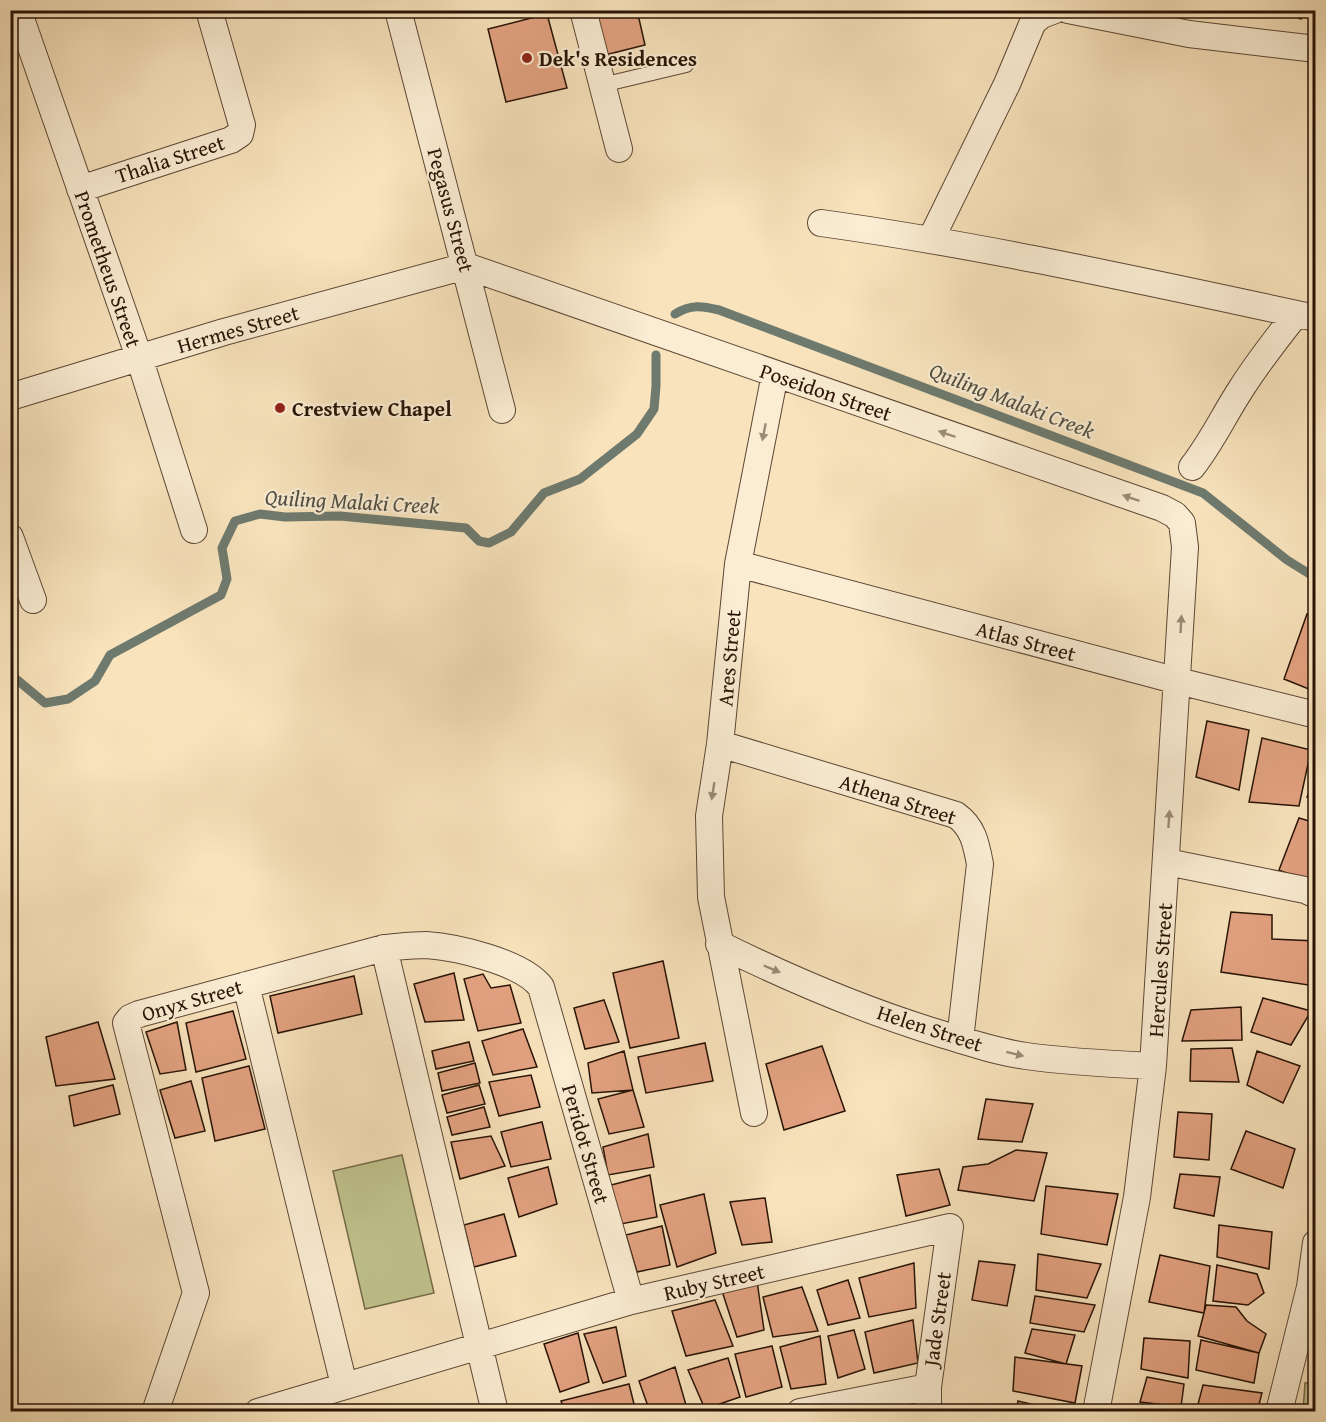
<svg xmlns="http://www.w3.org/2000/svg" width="1326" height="1422" font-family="'Gentium Book Plus',serif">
	<rect width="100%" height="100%" fill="#f8e3bc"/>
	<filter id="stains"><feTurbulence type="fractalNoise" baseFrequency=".00333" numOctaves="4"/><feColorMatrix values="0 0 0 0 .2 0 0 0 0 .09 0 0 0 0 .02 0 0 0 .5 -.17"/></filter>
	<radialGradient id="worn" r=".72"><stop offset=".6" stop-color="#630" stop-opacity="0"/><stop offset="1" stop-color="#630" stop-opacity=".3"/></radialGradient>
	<path fill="#c0c38e" stroke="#746b4a" stroke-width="1.5" d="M402 1155 434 1293 365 1309 333 1171Z
		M1305 1383H1315V1411H1303Z"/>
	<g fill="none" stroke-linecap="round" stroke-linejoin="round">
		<path stroke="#6e7a6e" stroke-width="9" d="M675 314C691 304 702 306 719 310L1203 493 1287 560 1316 578
			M10 674 45 703 68 699 95 681 110 655 221 595 227 579 222 548 235 521 260 514 285 517 340 516 466 528 479 541 489 543 511 532 544 493 580 479 637 434 654 409 656 386V355"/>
	</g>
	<path fill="#e3a281" stroke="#281306" stroke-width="1.5" d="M593 10H637L645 45 605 55Z
		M1276 10H1304L1301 19Z
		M547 14 567 88 506 102 488 29Z
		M1307 614 1316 617V692L1284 679Z
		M1207 721 1249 730 1239 790 1196 777Z
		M1262 738 1311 750 1299 806 1249 802Z
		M1316 778V802L1307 797Z
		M1299 818 1316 823V886L1279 870Z
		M1231 912 1272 915V939L1316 941 1315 986 1221 972Z
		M663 961 679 1038 630 1048 613 973Z
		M454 973 464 1020 425 1022 414 984Z
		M483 974 491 988 510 985 521 1023 478 1031 464 979Z
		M354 976 362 1014 278 1033 270 996Z
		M1263 998 1311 1011 1291 1045 1251 1032Z
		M604 1000 619 1042 585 1049 574 1008Z
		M1241 1007 1242 1040 1182 1041 1191 1010Z
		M233 1011 246 1059 196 1072 186 1023Z
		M98 1022 115 1079 56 1086 46 1037Z
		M177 1022 186 1070 160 1074 146 1032Z
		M523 1029 537 1067 493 1075 482 1041Z
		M469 1042 474 1061 436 1069 432 1051Z
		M705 1043 713 1081 646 1093 638 1057Z
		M822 1046 845 1111 784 1130 766 1064Z
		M1232 1048 1239 1082 1190 1081 1191 1049Z
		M624 1051 633 1090 592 1093 588 1063Z
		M1257 1051 1300 1066 1283 1103 1247 1085Z
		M475 1063 480 1083 442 1091 438 1073Z
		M249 1066 265 1129 215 1141 202 1078Z
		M531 1075 540 1107 499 1116 489 1082Z
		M191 1081 205 1131 175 1138 160 1090Z
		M113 1085 120 1114 74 1126 69 1096Z
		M479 1085 485 1104 447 1113 442 1095Z
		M633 1090 644 1127 609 1134 598 1099Z
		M986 1099 1033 1104 1022 1142 978 1139Z
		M484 1107 490 1127 452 1135 447 1117Z
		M1178 1112 1212 1114 1209 1160 1174 1157Z
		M542 1122 551 1159 511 1167 501 1132Z
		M1246 1131 1295 1149 1283 1188 1231 1169Z
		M648 1134 654 1167 608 1175 603 1147Z
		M491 1136 505 1166 460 1179 451 1142Z
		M1016 1150 1047 1153 1034 1201 958 1190 963 1167 988 1164Z
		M548 1167 557 1204 519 1217 508 1178Z
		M939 1169 950 1205 906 1216 897 1175Z
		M1180 1174 1220 1177 1214 1216 1174 1208Z
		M650 1175 657 1217 621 1224 611 1185Z
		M1046 1186 1118 1194 1107 1245 1041 1234Z
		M704 1194 716 1253 677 1267 660 1205Z
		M765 1198 772 1242 742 1245 730 1202Z
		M504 1214 516 1256 474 1267 464 1225Z
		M1219 1225 1272 1232 1269 1269 1217 1257Z
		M662 1226 670 1265 637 1272 626 1235Z
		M1038 1254 1101 1264 1087 1298 1036 1290Z
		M1160 1255 1210 1266 1204 1313 1149 1302Z
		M979 1261 1015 1265 1007 1306 972 1300Z
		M914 1263 916 1308 869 1317 859 1278Z
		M1217 1265 1257 1274 1264 1293 1248 1305 1213 1301Z
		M848 1280 860 1318 828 1325 817 1290Z
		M757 1281 764 1330 737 1337 722 1291Z
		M802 1287 818 1331 773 1337 763 1297Z
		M1035 1296 1095 1305 1084 1332 1030 1323Z
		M715 1300 733 1346 686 1356 672 1311Z
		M1206 1305 1236 1307 1247 1321 1266 1334 1259 1353 1198 1336Z
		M913 1320 918 1363 874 1373 865 1332Z
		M616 1327 626 1376 603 1383 584 1334Z
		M1032 1329 1075 1335 1066 1364 1025 1353Z
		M854 1330 865 1369 838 1378 828 1336Z
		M578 1333 589 1382 560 1392 544 1344Z
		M820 1336 826 1384 791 1389 780 1347Z
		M1144 1338 1190 1341 1188 1378 1141 1369Z
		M1201 1340 1259 1353 1254 1383 1196 1370Z
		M772 1346 782 1387 746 1397 735 1354Z
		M1015 1357 1082 1366 1075 1403 1013 1391Z
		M728 1358 740 1397 705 1409 688 1370Z
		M675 1367 688 1412H650L639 1381Z
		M1147 1377 1184 1384 1181 1407 1140 1402Z
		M629 1384 636 1412H565L561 1401Z
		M1203 1385 1262 1393 1257 1412H1196Z
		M1018 1401 1064 1412H1016Z
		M548 1405 550 1412H525Z
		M953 1406 996 1411 953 1412Z"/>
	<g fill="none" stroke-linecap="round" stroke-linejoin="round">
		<defs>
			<path id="lane" d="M602 85 686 65"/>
			<path id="street" d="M18 10 139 357 194 530
				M398 10 502 410
				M583 10 619 149
				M1068 10 1189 34 1316 49
				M80 189 231 140 240 134 242 125 209 10
				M821 223C987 246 1151 283 1316 318
				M931 239 1007 84 1033 22 1042 15 1055 10
				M466 266 1162 508 1175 515 1182 523 1185 547 1153 1066 1137 1197 1096 1412
				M10 397 224 332 466 266
				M1192 467C1211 443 1224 415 1241 389 1258 362 1277 338 1296 314
				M10 537 33 600
				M738 564 1178 681 1316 715
				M720 744 956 815C973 827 976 843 980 864L960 1040
				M1167 862 1305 890 1316 895
				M719 944C790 979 863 1010 938 1033 967 1042 997 1052 1026 1056 1068 1062 1111 1064 1153 1066
				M384 948 495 1412
				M246 985 344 1385
				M754 1113 711 897 709 816 720 744 738 564 775 374
				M155 1412 196 1293 126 1023 130 1018 139 1014 384 948C397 947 412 945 426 945 456 947 522 962 541 987L631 1301
				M258 1412 631 1301 950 1227 928 1387V1412
				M800 1412 928 1387
				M1279 1412 1310 1287 1316 1243"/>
		</defs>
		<use href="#lane" stroke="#5c4734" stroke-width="16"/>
		<use href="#street" stroke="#5c4734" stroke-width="28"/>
		<use href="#lane" stroke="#faedd3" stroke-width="14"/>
		<use href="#street" stroke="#faedd3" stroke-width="26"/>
	</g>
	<defs><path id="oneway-solid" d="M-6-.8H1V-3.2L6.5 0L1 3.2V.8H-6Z" transform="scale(1.5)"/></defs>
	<g fill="#9c8b77">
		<use href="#oneway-solid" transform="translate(764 432) rotate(101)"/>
		<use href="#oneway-solid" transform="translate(947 434) rotate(-161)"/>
		<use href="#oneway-solid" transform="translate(1131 498) rotate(-161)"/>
		<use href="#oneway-solid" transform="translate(1181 624) rotate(-87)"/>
		<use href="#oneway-solid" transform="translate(713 791) rotate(99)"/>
		<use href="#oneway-solid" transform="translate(1169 819) rotate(-86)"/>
		<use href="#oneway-solid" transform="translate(772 969) rotate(23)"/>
		<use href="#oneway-solid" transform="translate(1015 1054) rotate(14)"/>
	</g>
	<g fill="#8f2418" stroke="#faedd3" stroke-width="2">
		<circle cx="527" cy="58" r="6"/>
		<circle cx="280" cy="408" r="6"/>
	</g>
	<g text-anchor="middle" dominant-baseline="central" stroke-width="4.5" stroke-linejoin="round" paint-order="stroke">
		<g font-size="21" font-weight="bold" fill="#281306" stroke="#faedd3" text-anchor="start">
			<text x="539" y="58">Dek's Residences</text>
			<text x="292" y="408">Crestview Chapel</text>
		</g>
		<g font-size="21" fill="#281306" stroke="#faedd3">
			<text transform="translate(170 159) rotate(-18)">Thalia Street</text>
			<text transform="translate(451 210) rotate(75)">Pegasus Street</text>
			<text transform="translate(108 269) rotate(71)">Prometheus Street</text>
			<text transform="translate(238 329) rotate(-16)">Hermes Street</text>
			<text transform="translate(826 392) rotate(19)">Poseidon Street</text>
			<text transform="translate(1026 641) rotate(15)">Atlas Street</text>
			<text transform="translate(729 658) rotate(-85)">Ares Street</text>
			<text transform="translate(898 799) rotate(18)">Athena Street</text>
			<text transform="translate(1160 970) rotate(-86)">Hercules Street</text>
			<text transform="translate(192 1000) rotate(-16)">Onyx Street</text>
			<text transform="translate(930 1028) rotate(18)">Helen Street</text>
			<text transform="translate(586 1144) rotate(74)">Peridot Street</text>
			<text transform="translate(714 1282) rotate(-13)">Ruby Street</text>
			<text transform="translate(937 1319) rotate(-82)">Jade Street</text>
		</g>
		<g font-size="22" font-style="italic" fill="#514f43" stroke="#faedd3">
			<text transform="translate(1012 400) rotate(21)">Quiling Malaki Creek</text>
			<text transform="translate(352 501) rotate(3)">Quiling Malaki Creek</text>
		</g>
	</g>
	<rect width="1326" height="1422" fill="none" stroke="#f8e3bc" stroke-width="36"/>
	<rect x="12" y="12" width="1302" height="1398" fill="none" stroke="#281306" stroke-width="3"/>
	<rect x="18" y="18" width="1290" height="1386" fill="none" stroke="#281306" stroke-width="1.5"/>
	<rect width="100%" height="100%" filter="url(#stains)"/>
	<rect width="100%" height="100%" fill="url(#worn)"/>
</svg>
